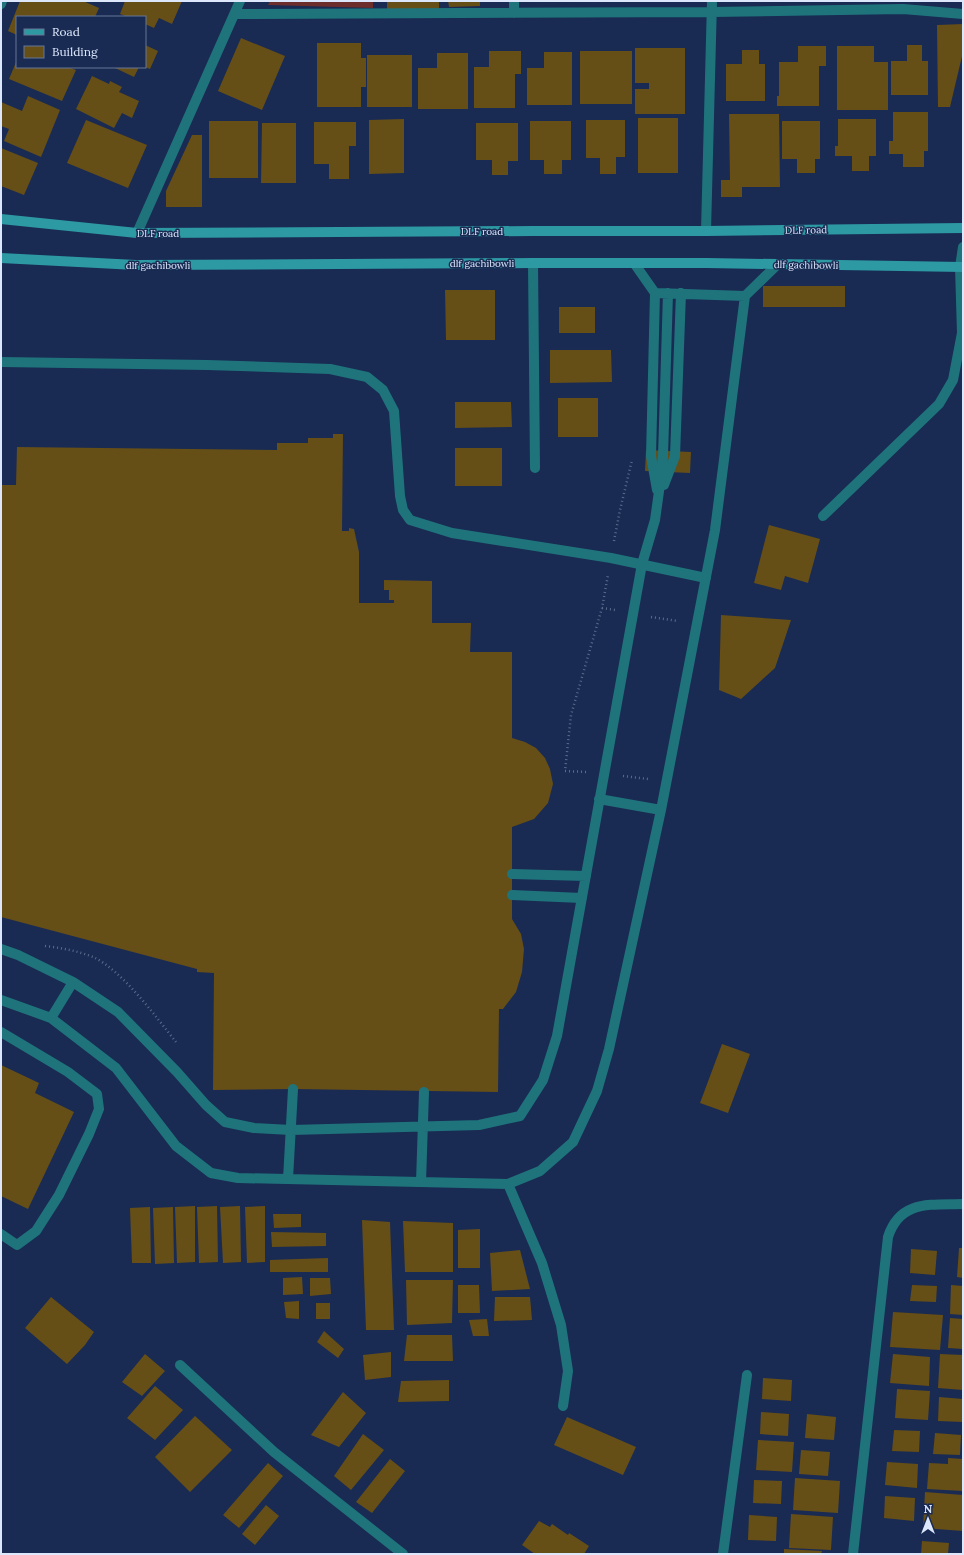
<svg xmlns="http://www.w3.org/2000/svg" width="964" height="1555" font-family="Lora,serif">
	<rect width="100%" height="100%" fill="#192b53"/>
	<path fill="#6d2d2b" d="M270 1H373V8L268 5Z"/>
	<path fill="#664e17" d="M20 1H83L99 8 95 17H17V35L8 31Z
		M125 1H182L172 24 159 18 154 28 145 24V17H128L120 14Z
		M387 1H439V9L387 11Z
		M448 1H480V6L449 7Z
		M963 24V52L950 107H938L937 25Z
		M241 38 285 56 262 110 218 91Z
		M317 43H361V58H366V87H361V107H317Z
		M145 45 158 51 150 69 145 67Z
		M907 45H922V61H928V95H891V61H907Z
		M798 46H826V66H819V106H777V96H779V62H798Z
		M837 46H874V62H888V110H837Z
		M635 48H685V114H635V89H649V83H635Z
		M742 50H759V64H765V101H726V64H742Z
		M489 51H521V74H515V108H474V67H489Z
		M580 51H632V104H580Z
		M544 52H572V105H527V68H544Z
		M437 53H468V109H418V68H437Z
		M367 55H412V107H367Z
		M17 60V67H68L76 70 62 101 9 79Z
		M113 67H139L134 77Z
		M92 76 109 84 110 81 122 87 119 92 139 101 132 118 122 113 114 128 76 109Z
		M28 96 60 110 41 157 4 141 9 129 1 126V102L22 111Z
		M893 112H928V151H924V167H903V154H889V141H893Z
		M729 114H779L780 187H742V197H721V180H730Z
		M638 118H678V173H638Z
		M404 119V173L369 174V120Z
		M838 119H876V156H869V171H852V156H835V146H838Z
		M86 120 147 145 128 188 67 163Z
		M586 120H625V157H616V174H600V158H586Z
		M209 121H258V178H209Z
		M530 121H571V160H562V174H544V160H530Z
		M782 121H820V159H815V173H797V159H782Z
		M314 122H356V146H349V179H329V164H314Z
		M262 123H296V183H261Z
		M476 123H518V161H508V175H492V160H476Z
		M192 135H202V207H166V191Z
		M1 148 38 163 24 195 1 186Z
		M763 286H845V307H763Z
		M445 290H495V340H446Z
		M559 307H595V333H559Z
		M550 350H611L612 382 550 383Z
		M558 398H598V437H558Z
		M455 402H511L512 427 455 428Z
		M333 434H343L342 531H349V528L354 529 359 552V603H394V600H389V590H384V580L432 581V623H471L470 652H512V738L525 742 536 748 545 758 550 769 553 784 548 803 534 819 512 827V919L521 934 524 949 522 972 516 992 503 1009H499L498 1092 293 1089 213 1090 214 973 197 972V969L1 917V485H16L17 447 277 450V443H308V438H333Z
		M455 448H502V486H455Z
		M646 450 691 452 690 473 645 471Z
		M769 525 820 539 808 583 785 576 781 590 754 583Z
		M721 615 791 620 775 668 741 699 719 690Z
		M722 1044 750 1054 728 1113 700 1103Z
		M1 1065 39 1083 35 1093 74 1112 28 1209 1 1196Z
		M195 1206V1262L177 1263 175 1207Z
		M217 1206 218 1262 199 1263 197 1207Z
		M240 1206 241 1262 223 1263 220 1207Z
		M265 1206V1262L247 1263 245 1207Z
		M150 1207 151 1263H132L130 1208Z
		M173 1207 174 1263 155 1264 153 1208Z
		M273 1214H301V1227L274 1228Z
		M362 1220 390 1222 394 1330H366Z
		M403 1221 453 1223V1272H405Z
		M480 1229V1268H458V1230Z
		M271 1232 326 1233V1246L272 1247Z
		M959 1248H963V1278L957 1277Z
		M911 1249 937 1251 935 1275 910 1273Z
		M520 1250 530 1289 492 1291 490 1253Z
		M328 1258V1272H270V1260Z
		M302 1277 303 1294 283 1295V1278Z
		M310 1278H330L331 1294 310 1296Z
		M406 1280H453L452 1323 407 1325Z
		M458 1285H479L480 1313H458Z
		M912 1285 937 1286 936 1302 910 1301Z
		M951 1285 963 1286V1315L950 1314Z
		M51 1297 94 1332 85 1345 67 1364 25 1328Z
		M495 1297H530L532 1320 494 1321Z
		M299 1301V1319L286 1318 284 1302Z
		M316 1303H330V1319H316Z
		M893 1312 943 1315 940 1350 890 1347Z
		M950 1318 963 1319V1349L948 1348Z
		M487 1319 489 1336H473L469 1320Z
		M324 1331 344 1349 338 1358 317 1342Z
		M407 1335H452L453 1361H404Z
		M391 1352V1377L365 1380 363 1355Z
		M145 1354 165 1371 142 1396 122 1382Z
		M893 1354 930 1357 929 1386 890 1383Z
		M940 1354 963 1355V1390L938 1388Z
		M763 1378 792 1380 791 1401 762 1399Z
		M449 1380V1401L398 1402 401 1381Z
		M155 1386 183 1410 155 1440 127 1418Z
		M897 1389 930 1391 928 1420 895 1418Z
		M343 1392 366 1413 339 1447 311 1435Z
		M939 1397 963 1399V1422L938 1421Z
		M761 1412 789 1414 788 1436 760 1434Z
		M807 1414 836 1417 834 1440 805 1438Z
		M195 1416 232 1450 190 1492 155 1457Z
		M567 1417 636 1447 623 1475 554 1445Z
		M894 1430 920 1431 919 1452 892 1451Z
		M935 1433 961 1435 960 1455 933 1454Z
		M363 1434 384 1450 351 1490 334 1476Z
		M758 1440 794 1442 792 1472 756 1470Z
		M801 1450 830 1452 828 1476 799 1474Z
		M948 1458 963 1459V1491L927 1489 929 1463 948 1464Z
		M390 1459 405 1471 372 1513 356 1502Z
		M887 1462 918 1464 917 1488 885 1485Z
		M268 1463 283 1476 239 1528 223 1515Z
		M795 1478 840 1481 838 1513 793 1510Z
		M754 1480 782 1481 781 1504 753 1503Z
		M925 1492 963 1495V1531L923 1528Z
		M885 1496 915 1498 914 1521 884 1518Z
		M266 1505 279 1516 255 1545 242 1534Z
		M791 1514 833 1517 831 1550 789 1548Z
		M749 1515 777 1517 776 1541 748 1540Z
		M539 1521 550 1527 552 1524 568 1535 569 1533 589 1546 584 1554H535L522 1545Z
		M922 1541 949 1543 948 1554H921Z
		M784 1549 822 1551 821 1554H784Z"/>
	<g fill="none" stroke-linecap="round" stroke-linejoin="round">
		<path stroke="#5c6b8d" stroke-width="2.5" stroke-dasharray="1 3" stroke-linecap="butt" d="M614 541 620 510 632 460
			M602 608 615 610
			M651 617 678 621
			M586 772 565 771 571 715 602 608 608 575
			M623 776 648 779
			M45 946C62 948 78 951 93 957 122 970 156 1017 176 1042"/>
		<path stroke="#1f747c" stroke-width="10" d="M533 263 535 468
			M634 263 655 293 745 296 778 264
			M655 293 651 456 657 490
			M1 362 207 365 330 369 367 377 383 390 394 411 400 496 403 510 410 520 452 533 611 558 706 578
			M664 485 675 456 681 293
			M823 516 939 404 953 380 962 333 960 267
			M599 799 661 810
			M512 874 586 876
			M512 895 582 898
			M1 949 18 955 73 982 118 1012 177 1072 206 1105 225 1122 254 1128 291 1130 479 1125 520 1116 543 1080 557 1036 642 564 655 520 661 477 663 456 668 293
			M1 1000 51 1018 116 1068 176 1146 211 1173 238 1178 508 1184 540 1171 573 1142 597 1091 609 1049 661 810 715 530 745 296
			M51 1018 73 982
			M1 1032 68 1072 97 1094 99 1109 89 1134 59 1195 36 1231 17 1245 1 1234
			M288 1179 293 1089
			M421 1182 424 1092
			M508 1184 542 1263 561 1325 568 1371 563 1406"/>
		<path stroke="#1f747c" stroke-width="10" d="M1 4 2 1
			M514 13V1
			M235 14 712 12 903 9 963 14
			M706 231 712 1
			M137 233 240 1
			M960 267 963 247
			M180 1365 274 1452 403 1554
			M723 1554 747 1375
			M853 1554 888 1237C900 1200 930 1205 963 1204"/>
		<path stroke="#2d99a3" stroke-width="10" d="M1 219 137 233 533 231H706L963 228
			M1 258 136 265 533 263H706L963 267"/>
	</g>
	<g text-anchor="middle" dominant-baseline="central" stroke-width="3" stroke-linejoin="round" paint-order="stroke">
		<g font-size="10" fill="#dce7fc" stroke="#192b53">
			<text transform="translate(806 230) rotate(-1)">DLF road</text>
			<text x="482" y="231">DLF road</text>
			<text x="158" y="233">DLF road</text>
			<text x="482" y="263">dlf gachibowli</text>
			<text x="158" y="265">dlf gachibowli</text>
			<text transform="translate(806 265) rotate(1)">dlf gachibowli</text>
		</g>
	</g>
	<rect width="964" height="1555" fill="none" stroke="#dce7fc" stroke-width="4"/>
	<rect x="16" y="16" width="130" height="52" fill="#192b53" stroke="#677697"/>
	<rect x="24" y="29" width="20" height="6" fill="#2d99a3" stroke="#677697"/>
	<text x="52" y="36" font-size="12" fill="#dce7fc">Road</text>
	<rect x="24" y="46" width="20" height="12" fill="#664e17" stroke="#677697"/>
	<text x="52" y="56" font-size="12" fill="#dce7fc">Building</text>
	<g transform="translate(928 1519)" stroke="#192b53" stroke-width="3" paint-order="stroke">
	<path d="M0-3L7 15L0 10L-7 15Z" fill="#dce7fc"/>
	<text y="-6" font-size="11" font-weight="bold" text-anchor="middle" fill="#dce7fc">N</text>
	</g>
</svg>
